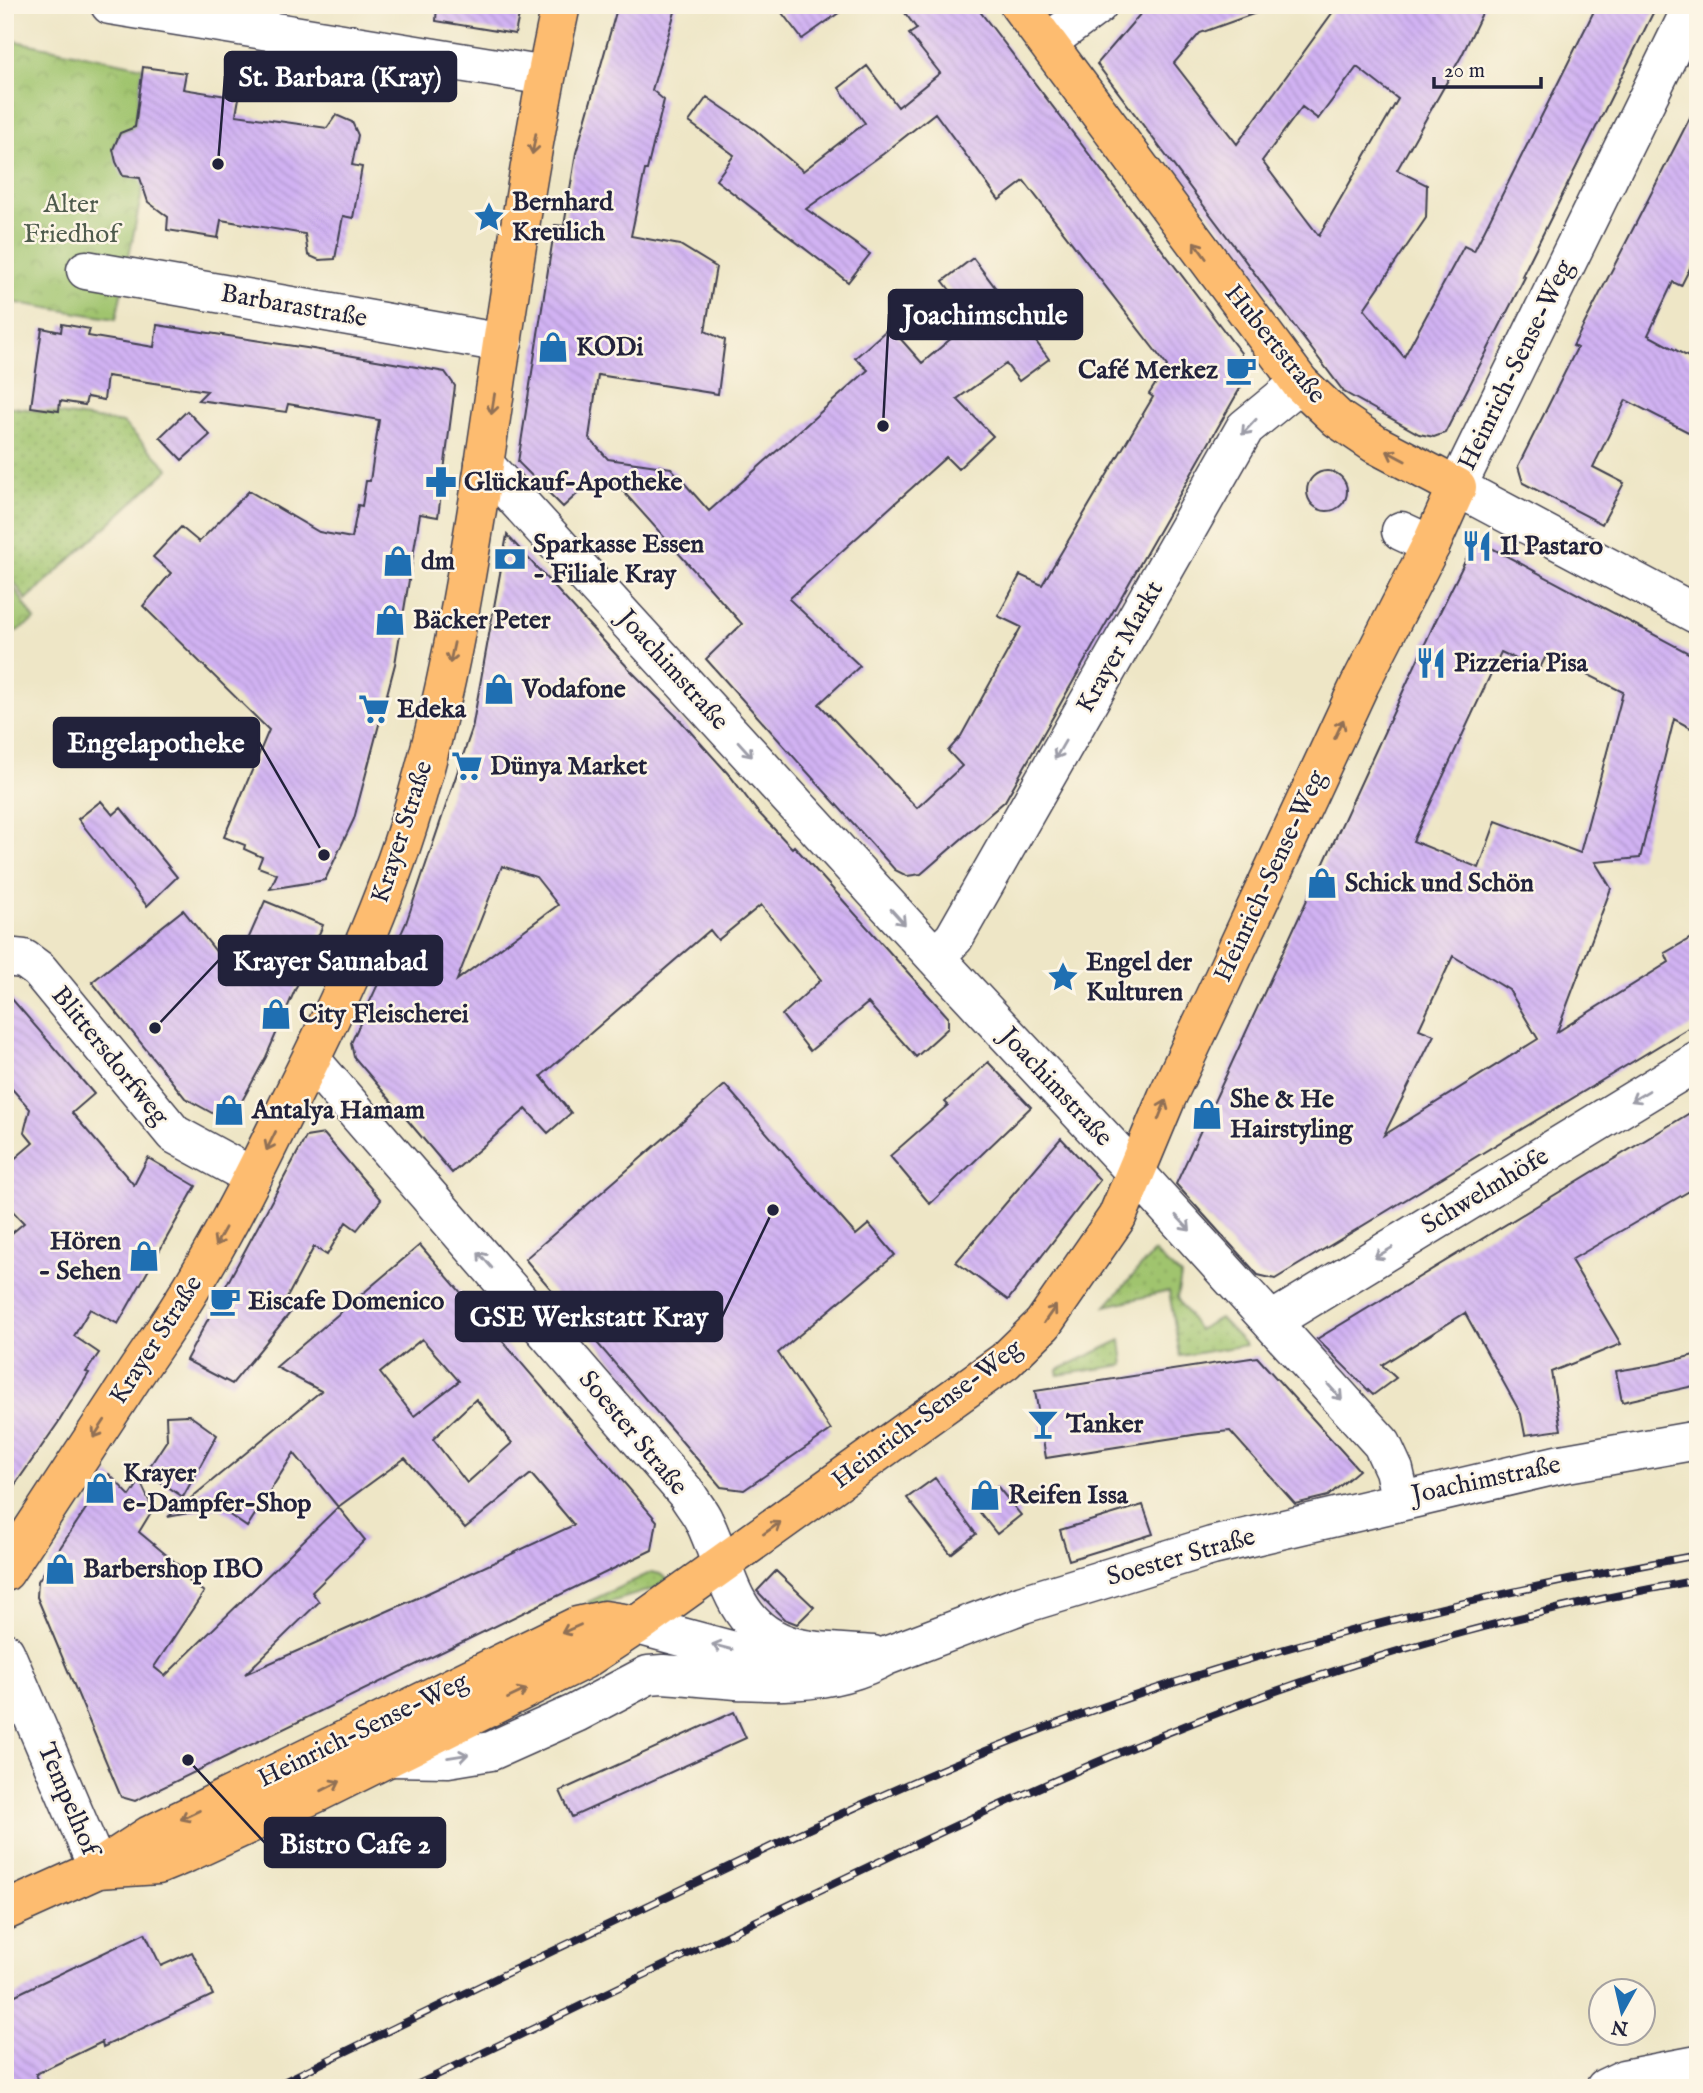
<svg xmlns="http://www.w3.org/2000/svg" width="1703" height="2093" font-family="'IM FELL English',serif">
	<defs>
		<pattern id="grass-dots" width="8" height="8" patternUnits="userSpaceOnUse" patternTransform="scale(1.75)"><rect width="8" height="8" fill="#a0c46e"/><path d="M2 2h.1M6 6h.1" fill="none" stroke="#8aa860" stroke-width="1.8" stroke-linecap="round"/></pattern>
		<pattern id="park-crowns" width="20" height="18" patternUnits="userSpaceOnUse" patternTransform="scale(1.75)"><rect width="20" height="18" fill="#a0c46e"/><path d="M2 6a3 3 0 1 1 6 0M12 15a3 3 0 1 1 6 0" fill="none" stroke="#8aa860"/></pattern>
		<pattern id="building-back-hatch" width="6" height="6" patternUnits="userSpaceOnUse" patternTransform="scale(1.75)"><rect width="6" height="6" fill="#d1b2f3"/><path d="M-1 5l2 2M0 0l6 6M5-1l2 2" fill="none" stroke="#b399d1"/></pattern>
	</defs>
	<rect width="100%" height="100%" fill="#fcf5e5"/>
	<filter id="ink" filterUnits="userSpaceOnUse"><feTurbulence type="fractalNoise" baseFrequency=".0143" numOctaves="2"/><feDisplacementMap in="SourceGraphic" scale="14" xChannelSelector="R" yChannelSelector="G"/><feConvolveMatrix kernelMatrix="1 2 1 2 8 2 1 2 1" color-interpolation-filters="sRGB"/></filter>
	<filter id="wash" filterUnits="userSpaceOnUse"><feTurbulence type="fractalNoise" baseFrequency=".00686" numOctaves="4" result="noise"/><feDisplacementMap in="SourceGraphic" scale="28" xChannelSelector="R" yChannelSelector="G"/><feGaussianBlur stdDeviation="1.57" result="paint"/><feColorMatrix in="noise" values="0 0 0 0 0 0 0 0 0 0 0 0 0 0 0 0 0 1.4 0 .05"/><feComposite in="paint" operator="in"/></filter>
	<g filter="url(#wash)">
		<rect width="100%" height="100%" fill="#eee6c6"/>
		<path fill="url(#grass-dots)" stroke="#617354" stroke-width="2" d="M5 406 123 423 169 469 26 600 5 568Z
			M1154 1252 1181 1276 1177 1298 1198 1330 1220 1318 1246 1345 1180 1356 1169 1291 1106 1306Z
			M1121 1340 1124 1365 1058 1375V1370Z
			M652 1572 660 1574 673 1583 591 1608 588 1602Z"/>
		<path fill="url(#park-crowns)" stroke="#617354" stroke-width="2" d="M5 39 143 67 135 127 120 133 113 149 145 178 116 319 5 301Z
			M5 574 35 620 5 638Z"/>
		<g id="blocks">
			<path fill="url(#building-back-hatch)" fill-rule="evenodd" d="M437 5H521L515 34 436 21Z
				M618 5H677L652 90 664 100 647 170H645L631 236 680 245 716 267 705 331 725 340 718 394 598 375 589 438 608 459 671 468 709 511 868 370 855 358 890 327 922 363 973 320 943 281 973 258 1049 359 1019 381 1006 364 957 399 993 436 958 469 946 457 789 599 860 666 819 704 917 808 962 766 948 751 961 736 1021 627 998 616 1020 575 1042 585 1153 397 1149 394 1167 366 1024 181 999 200 935 113 883 154 806 209 870 254 848 282 716 180 734 155 689 122 707 97 754 129 803 171 865 123 839 88 867 66 898 107 940 73 909 34 917 29 899 5H975L1241 353 1242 385 1005 801 921 874 907 876 895 870 706 659 742 624 613 480 598 494 588 484 563 507 518 462 555 225 564 226 576 153Z
				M776 5H850L802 39Z
				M1148 5H1266L1267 9 1200 33 1174 63 1237 144 1338 5H1486L1462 55 1397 170 1427 185 1426 218 1364 309 1404 357 1464 246 1474 251 1597 5H1657L1522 276 1525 277 1445 433 1434 437 1419 434 1344 392 1097 64ZM1357 67 1398 99 1319 236 1262 161 1302 107 1318 119Z
				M143 67 186 73 183 89 239 98 236 115 327 128 336 115 352 122 358 135 352 165 362 167 353 218 343 216 335 259 319 260 308 255 305 234 221 220 218 238 167 230 168 217 148 202 140 178 123 176 116 162 113 149 120 133 135 127Z
				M1698 102V252L1681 286 1673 282 1648 335 1698 362V437L1626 400 1593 467 1624 483 1602 524 1523 483 1518 466 1577 348 1573 346Z
				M62 324 90 329 88 336 154 347 157 325 313 349 445 372 455 386 438 517 420 514 395 664 354 819 325 880 270 889 277 874 258 867 262 857 244 849 245 845 224 837 269 730 143 606 171 573 153 557 181 527 199 542 249 491 319 532 352 538 358 505 362 506 366 481H370L379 420 288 404 286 412 198 400 207 391 107 376 104 400 87 397 85 405 60 401 59 411 31 407 42 328 61 332Z
				M187 411 210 435 182 460 160 437Z
				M1307 491a20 20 0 1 1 40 0a20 20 0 1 1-40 0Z
				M507 535 631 671 678 718 731 777 757 811 792 848 794 846 948 1017V1028L916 1057 868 1003 810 1051 782 1015 821 980 761 905 718 940 710 930 541 1076 571 1113 548 1133 526 1109 452 1173 354 1057 351 1043 406 923 472 729ZM502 866 536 877 558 905 457 980Z
				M1484 544 1698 658V732L1674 719 1640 858 1595 862 1611 888 1557 1032 1669 962 1665 953 1698 934V1022L1275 1279 1258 1275 1176 1184 1435 622 1472 547ZM1501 652 1539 670 1547 654 1623 692 1580 853 1496 821 1479 868 1413 841ZM1453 956 1509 990 1538 1039 1384 1135 1434 1035 1419 1029Z
				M101 801 113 815 121 808 177 877 147 906 78 819Z
				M265 901 323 925 266 1057 230 1123 185 1098 92 982 183 910 226 964 238 938 247 942Z
				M5 991 94 1094 72 1113 134 1185 148 1158 196 1186 118 1324 90 1309 74 1336 99 1353 86 1372 89 1373 58 1423 5 1499V1239L24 1223 5 1203V1167L33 1143 24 1132 30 1109 5 1081Z
				M988 1062 1031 1107 930 1204 890 1156 948 1105 945 1102Z
				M725 1085 856 1235 869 1224 895 1255 778 1353 831 1430 744 1490 721 1487 525 1259Z
				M1698 1108V1186L1571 1260 1621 1344 1551 1372 1561 1430 1525 1435 1521 1414 1465 1313 1382 1365 1396 1378 1373 1395 1317 1339Z
				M324 1134 381 1200 357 1230 346 1222 327 1255 314 1247 284 1303 294 1308 232 1384 186 1360 306 1137Z
				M1061 1138 1100 1180 1008 1300 956 1262Z
				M420 1245 657 1521 652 1550 135 1801 121 1797 37 1597 38 1581 109 1474 130 1496 140 1481 153 1509 139 1532 181 1567 187 1580 204 1592 154 1667 165 1676 338 1507 294 1453 247 1527 218 1507 168 1517 321 1391 276 1367ZM422 1339 459 1381 414 1416 380 1373ZM476 1399 512 1443 467 1483 433 1439ZM405 1458 465 1528 531 1474 574 1525 415 1599 245 1674 319 1602 312 1592 365 1540 338 1507Z
				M1698 1354V1385L1622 1402 1616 1371 1659 1364Z
				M1257 1357 1359 1470 1328 1496 1295 1504 1230 1431 1199 1434 1046 1458 1035 1391Z
				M189 1415 217 1435 183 1497 146 1472 167 1440 166 1416Z
				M935 1478 976 1534 951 1554 907 1498Z
				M997 1486 1021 1515 997 1534 974 1505Z
				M1143 1505 1153 1534 1069 1560 1060 1530Z
				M776 1571 814 1607 797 1624 784 1619 757 1591Z
				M734 1712 746 1738 572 1817 560 1791Z
				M145 1933 161 1966 192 1952 213 1995 103 2047 102 2042 36 2074 38 2079 20 2088H5V2000Z"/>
		</g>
	</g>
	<g filter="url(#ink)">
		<use href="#blocks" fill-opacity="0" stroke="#413f50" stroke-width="2"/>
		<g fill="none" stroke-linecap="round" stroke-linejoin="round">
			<defs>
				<path id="minor" d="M110 5 546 76
					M1693 5 1457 487 1698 615
					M1048 42 1098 5
					M86 270 503 343
					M484 464 935 957 1136 1173 1382 1444 1394 1470 1401 1501
					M1401 531 1431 545
					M5 957 24 959 39 970 174 1134 253 1177
					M935 957 954 938 1245 428 1300 383
					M311 1060 687 1494C692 1503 700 1512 704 1521 730 1574 731 1636 804 1649 826 1653 850 1653 873 1655
					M1272 1321 1698 1061
					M637 1625 771 1661 793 1664
					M5 1652 98 1869
					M390 1757 448 1758 491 1751 576 1713 648 1675 663 1674C736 1679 820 1694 886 1656L1023 1604 1212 1546 1561 1464 1698 1440
					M1605 2088 1624 2079 1698 2065"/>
				<path id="major" d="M5 1572C47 1508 89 1444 131 1380 148 1354 166 1329 182 1303 223 1238 257 1169 290 1101 334 1013 377 923 407 829 445 710 465 588 484 465 507 311 528 157 561 5
					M98 1869 158 1865 187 1853 319 1792 584 1660 637 1625 1005 1361 1043 1324 1117 1217 1167 1097 1221 983 1359 686 1431 545 1457 487 1375 444 1338 419 1300 383 1019 5
					M5 1911 98 1869 150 1835 577 1626 604 1620 637 1625"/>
			</defs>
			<use href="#minor" stroke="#413f50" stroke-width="41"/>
			<use href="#major" stroke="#413f50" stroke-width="41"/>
			<use href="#minor" stroke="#fff" stroke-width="38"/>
			<use href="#major" stroke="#fdbc6f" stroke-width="38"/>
			<defs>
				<path id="rail" d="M271 2088C411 2019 552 1951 693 1884 799 1833 906 1782 1016 1739 1236 1653 1465 1597 1698 1555
					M410 2088C523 2033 637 1979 750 1924 923 1840 1098 1755 1279 1690 1412 1642 1559 1605 1698 1580"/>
			</defs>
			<use href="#rail" stroke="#22223b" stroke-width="8"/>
			<use href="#rail" stroke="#fcf5e5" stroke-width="5" stroke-dasharray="16" stroke-linecap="butt"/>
		</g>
		<defs><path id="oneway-shaft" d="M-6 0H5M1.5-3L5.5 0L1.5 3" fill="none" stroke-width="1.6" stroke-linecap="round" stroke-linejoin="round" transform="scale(1.75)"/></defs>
		<g stroke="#906f55">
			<use href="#oneway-shaft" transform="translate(534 144) rotate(100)"/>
			<use href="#oneway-shaft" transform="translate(1200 250) rotate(-126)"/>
			<use href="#oneway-shaft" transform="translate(493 404) rotate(99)"/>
			<use href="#oneway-shaft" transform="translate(1396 456) rotate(-152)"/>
			<use href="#oneway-shaft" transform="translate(452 653) rotate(102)"/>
			<use href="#oneway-shaft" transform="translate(1339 729) rotate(-65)"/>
			<use href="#oneway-shaft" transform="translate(1162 1110) rotate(-68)"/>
			<use href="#oneway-shaft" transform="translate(271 1141) rotate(116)"/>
			<use href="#oneway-shaft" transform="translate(220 1237) rotate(119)"/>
			<use href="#oneway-shaft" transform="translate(1050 1314) rotate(-55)"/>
			<use href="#oneway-shaft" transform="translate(99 1429) rotate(123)"/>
			<use href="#oneway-shaft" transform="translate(772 1528) rotate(-35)"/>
			<use href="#oneway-shaft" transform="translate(571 1629) rotate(156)"/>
			<use href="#oneway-shaft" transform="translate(517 1694) rotate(-26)"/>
			<use href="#oneway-shaft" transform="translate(331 1786) rotate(-27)"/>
			<use href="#oneway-shaft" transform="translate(190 1815) rotate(154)"/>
		</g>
		<g stroke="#9c9ca7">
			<use href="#oneway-shaft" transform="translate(1249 427) rotate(133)"/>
			<use href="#oneway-shaft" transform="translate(745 749) rotate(48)"/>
			<use href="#oneway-shaft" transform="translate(1060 750) rotate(120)"/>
			<use href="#oneway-shaft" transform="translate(898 917) rotate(48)"/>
			<use href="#oneway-shaft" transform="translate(1640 1096) rotate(149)"/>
			<use href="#oneway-shaft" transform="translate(1183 1223) rotate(47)"/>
			<use href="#oneway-shaft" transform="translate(1383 1253) rotate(149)"/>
			<use href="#oneway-shaft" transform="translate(485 1260) rotate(-131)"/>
			<use href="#oneway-shaft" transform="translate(1335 1392) rotate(48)"/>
			<use href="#oneway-shaft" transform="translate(722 1647) rotate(-165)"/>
			<use href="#oneway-shaft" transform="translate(458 1756) rotate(-9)"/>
		</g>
	</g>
	<defs>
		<symbol id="sight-bare" viewBox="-9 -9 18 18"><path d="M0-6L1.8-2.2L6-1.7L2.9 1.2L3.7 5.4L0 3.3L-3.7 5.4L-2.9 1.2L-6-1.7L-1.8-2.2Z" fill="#1f6fb2" stroke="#fcf5e5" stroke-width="2.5" paint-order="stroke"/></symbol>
		<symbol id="shop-bare" viewBox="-9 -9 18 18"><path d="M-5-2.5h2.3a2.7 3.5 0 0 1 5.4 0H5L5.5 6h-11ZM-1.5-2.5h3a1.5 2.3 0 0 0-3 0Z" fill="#1f6fb2" stroke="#fcf5e5" stroke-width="2.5" paint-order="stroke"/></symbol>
		<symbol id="cafe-bare" viewBox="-9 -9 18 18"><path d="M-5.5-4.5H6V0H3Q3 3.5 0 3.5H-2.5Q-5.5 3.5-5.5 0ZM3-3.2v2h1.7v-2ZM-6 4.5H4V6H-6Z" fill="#1f6fb2" stroke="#fcf5e5" stroke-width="2.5" paint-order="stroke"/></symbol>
		<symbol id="pharmacy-bare" viewBox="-9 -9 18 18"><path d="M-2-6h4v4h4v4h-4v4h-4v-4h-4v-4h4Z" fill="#1f6fb2" stroke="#fcf5e5" stroke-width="2.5" paint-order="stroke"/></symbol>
		<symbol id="restaurant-bare" viewBox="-9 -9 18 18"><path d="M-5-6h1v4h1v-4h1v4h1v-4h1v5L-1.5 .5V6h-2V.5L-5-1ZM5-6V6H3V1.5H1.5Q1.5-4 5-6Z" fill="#1f6fb2" stroke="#fcf5e5" stroke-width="2.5" paint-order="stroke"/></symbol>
		<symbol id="bank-bare" viewBox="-9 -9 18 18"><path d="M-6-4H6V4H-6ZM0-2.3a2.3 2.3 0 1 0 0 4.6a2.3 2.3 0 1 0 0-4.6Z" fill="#1f6fb2" stroke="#fcf5e5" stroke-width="2.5" paint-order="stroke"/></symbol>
		<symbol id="supermarket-bare" viewBox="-9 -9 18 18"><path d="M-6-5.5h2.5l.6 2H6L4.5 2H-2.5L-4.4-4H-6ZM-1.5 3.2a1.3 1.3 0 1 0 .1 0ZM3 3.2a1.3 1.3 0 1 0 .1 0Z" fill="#1f6fb2" stroke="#fcf5e5" stroke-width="2.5" paint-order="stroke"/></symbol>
		<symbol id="bar-bare" viewBox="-9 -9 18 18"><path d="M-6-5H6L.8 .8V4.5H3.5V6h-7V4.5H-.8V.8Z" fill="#1f6fb2" stroke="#fcf5e5" stroke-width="2.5" paint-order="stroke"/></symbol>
	</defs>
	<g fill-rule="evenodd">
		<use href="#sight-bare" x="467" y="195" width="44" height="44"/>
		<use href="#shop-bare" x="531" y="325" width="44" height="44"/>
		<use href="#cafe-bare" x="1219" y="348" width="44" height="44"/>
		<use href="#pharmacy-bare" x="419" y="460" width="44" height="44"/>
		<use href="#restaurant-bare" x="1455" y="524" width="44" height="44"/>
		<use href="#bank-bare" x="488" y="537" width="44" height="44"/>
		<use href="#shop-bare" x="376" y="539" width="44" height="44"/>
		<use href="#shop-bare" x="368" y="598" width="44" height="44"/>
		<use href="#restaurant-bare" x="1409" y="641" width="44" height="44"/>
		<use href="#shop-bare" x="477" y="667" width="44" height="44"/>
		<use href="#supermarket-bare" x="352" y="687" width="44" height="44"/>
		<use href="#supermarket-bare" x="445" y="744" width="44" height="44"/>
		<use href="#shop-bare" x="1300" y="861" width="44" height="44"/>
		<use href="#sight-bare" x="1041" y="955" width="44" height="44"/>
		<use href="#shop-bare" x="254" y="992" width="44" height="44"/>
		<use href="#shop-bare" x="207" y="1088" width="44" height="44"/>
		<use href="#shop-bare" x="1185" y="1092" width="44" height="44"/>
		<use href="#shop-bare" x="122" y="1234" width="44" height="44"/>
		<use href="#cafe-bare" x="203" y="1279" width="44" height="44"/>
		<use href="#bar-bare" x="1021" y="1402" width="44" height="44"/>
		<use href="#shop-bare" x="78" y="1466" width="44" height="44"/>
		<use href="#shop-bare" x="963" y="1473" width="44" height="44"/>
		<use href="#shop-bare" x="38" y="1547" width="44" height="44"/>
	</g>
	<g text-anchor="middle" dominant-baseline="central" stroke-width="5" stroke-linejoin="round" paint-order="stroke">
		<g font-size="26" font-weight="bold" fill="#22223b" stroke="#fcf5e5" text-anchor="start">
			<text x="512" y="202">Bernhard<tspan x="512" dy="30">Kreulich</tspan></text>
			<text x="576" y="347">KODi</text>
			<text x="1218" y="370" text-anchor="end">Café Merkez</text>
			<text x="464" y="482">Glückauf-Apotheke</text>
			<text x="533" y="544">Sparkasse Essen<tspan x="533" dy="30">- Filiale Kray</tspan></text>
			<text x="1500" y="546">Il Pastaro</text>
			<text x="421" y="561">dm</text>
			<text x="413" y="620">Bäcker Peter</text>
			<text x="1454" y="663">Pizzeria Pisa</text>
			<text x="522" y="689">Vodafone</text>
			<text x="397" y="709">Edeka</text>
			<text x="490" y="766">Dünya Market</text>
			<text x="1345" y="883">Schick und Schön</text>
			<text x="1086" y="962">Engel der<tspan x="1086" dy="30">Kulturen</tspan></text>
			<text x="299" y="1014">City Fleischerei</text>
			<text x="1230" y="1099">She &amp; He<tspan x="1230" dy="30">Hairstyling</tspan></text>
			<text x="252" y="1110">Antalya Hamam</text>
			<text x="121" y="1241" text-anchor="end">Hören<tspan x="121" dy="30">- Sehen</tspan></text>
			<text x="248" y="1301">Eiscafe Domenico</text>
			<text x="1066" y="1424">Tanker</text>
			<text x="123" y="1473">Krayer<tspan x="123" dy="30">e-Dampfer-Shop</tspan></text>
			<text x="1008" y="1495">Reifen Issa</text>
			<text x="83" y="1569">Barbershop IBO</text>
		</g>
		<g font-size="26" fill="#4e5b4d" stroke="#fcf5e5">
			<text x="71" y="204">Alter<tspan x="71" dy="30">Friedhof</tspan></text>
		</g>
		<g font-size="26" fill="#22223b" stroke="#fcf5e5">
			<text transform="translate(294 306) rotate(10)">Barbarastraße</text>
			<text transform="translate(1275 344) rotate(51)">Hubertstraße</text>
			<text transform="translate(1516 365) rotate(-64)">Heinrich-Sense-Weg</text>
			<text transform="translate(1120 647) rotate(-60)">Krayer Markt</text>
			<text transform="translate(673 670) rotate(48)">Joachimstraße</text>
			<text transform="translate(402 832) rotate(-72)">Krayer Straße</text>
			<text transform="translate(1270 876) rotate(-65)">Heinrich-Sense-Weg</text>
			<text transform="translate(110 1056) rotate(51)">Blittersdorfweg</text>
			<text transform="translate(1056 1087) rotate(47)">Joachimstraße</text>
			<text transform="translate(1485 1191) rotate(-31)">Schwelmhöfe</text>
			<text transform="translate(156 1340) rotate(-57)">Krayer Straße</text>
			<text transform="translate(927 1414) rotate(-37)">Heinrich-Sense-Weg</text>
			<text transform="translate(633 1433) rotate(50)">Soester Straße</text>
			<text transform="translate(1486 1480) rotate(-12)">Joachimstraße</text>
			<text transform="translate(1181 1557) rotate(-16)">Soester Straße</text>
			<text transform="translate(363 1730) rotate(-26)">Heinrich-Sense-Weg</text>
			<text transform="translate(68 1799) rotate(67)">Tempelhof</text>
		</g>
	</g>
	<path fill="none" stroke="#22223b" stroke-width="2.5" d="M218 164L225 76M883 426L889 314M324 855L259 742M155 1028L219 960M773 1210L722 1317M188 1760L265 1843"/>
	<g fill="#22223b" stroke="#fcf5e5" stroke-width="2.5">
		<circle cx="218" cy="164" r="7"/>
		<circle cx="883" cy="426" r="7"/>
		<circle cx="324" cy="855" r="7"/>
		<circle cx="155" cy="1028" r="7"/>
		<circle cx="773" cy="1210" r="7"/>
		<circle cx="188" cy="1760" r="7"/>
	</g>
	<g fill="#22223b" stroke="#22223b" stroke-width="2.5">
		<rect x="225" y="52" width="231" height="49" rx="7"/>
		<rect x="889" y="290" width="193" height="49" rx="7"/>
		<rect x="54" y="718" width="205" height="49" rx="7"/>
		<rect x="219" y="936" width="223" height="49" rx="7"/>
		<rect x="456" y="1292" width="266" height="49" rx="7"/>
		<rect x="265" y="1818" width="180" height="49" rx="7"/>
	</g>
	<g font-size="28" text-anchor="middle" font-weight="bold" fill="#fff">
		<text x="340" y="86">St. Barbara (Kray)</text>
		<text x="985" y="324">Joachimschule</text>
		<text x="156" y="752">Engelapotheke</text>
		<text x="330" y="970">Krayer Saunabad</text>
		<text x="589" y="1326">GSE Werkstatt Kray</text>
		<text x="355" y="1853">Bistro Cafe 2</text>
	</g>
	<rect width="1703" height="2093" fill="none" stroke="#fcf5e5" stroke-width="28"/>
	<g transform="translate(1622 2012) rotate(188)"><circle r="33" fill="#fcf5e5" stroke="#a5a1a1" stroke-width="2"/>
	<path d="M0-5L12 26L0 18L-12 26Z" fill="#1f6fb2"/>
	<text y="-10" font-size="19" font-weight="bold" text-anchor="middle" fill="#22223b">N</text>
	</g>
	<path d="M1434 77v10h107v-10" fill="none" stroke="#22223b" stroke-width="3.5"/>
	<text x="1444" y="77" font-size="21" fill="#22223b" stroke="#fcf5e5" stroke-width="5" paint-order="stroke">20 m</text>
</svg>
